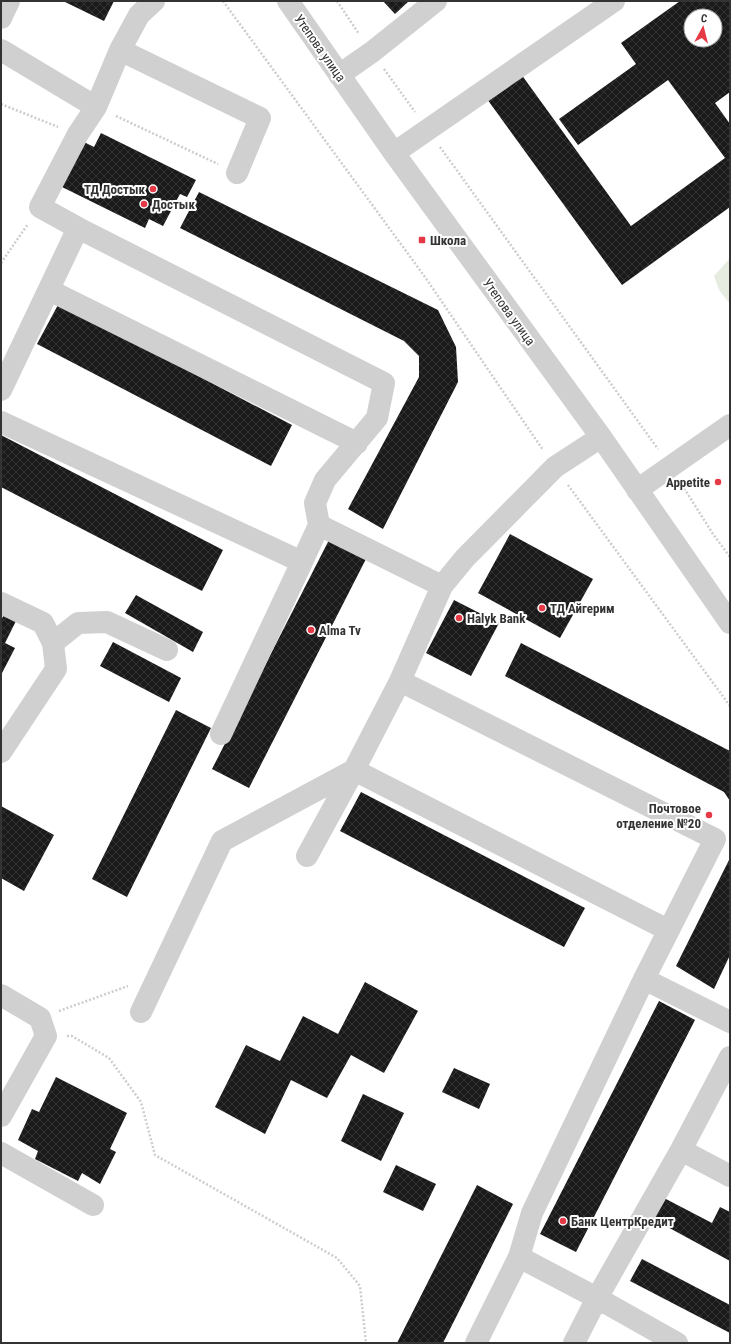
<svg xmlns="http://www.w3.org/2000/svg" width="731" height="1344" font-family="'Roboto Condensed',sans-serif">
	<defs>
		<pattern id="building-cross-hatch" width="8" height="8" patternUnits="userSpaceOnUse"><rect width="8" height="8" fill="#1a1a1a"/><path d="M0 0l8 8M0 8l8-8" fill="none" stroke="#333"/></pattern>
	</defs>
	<rect width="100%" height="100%" fill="#fff"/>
	<path fill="#e6ecdf" d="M730 258V304L719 290 714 276Z"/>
	<path fill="url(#building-cross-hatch)" fill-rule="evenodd" d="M63 1H114L104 21Z
		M383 1H409L395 14Z
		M680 1H730V92L715 103 730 124V207L622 285 487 99 521 74 631 226 725 158 668 80 578 145 559 119 636 64 621 43ZM691 16H715V40H691Z
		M101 133 196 180 187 197 180 194 163 226 149 219 145 228 62 187 84 142 94 147Z
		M199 192 438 310 456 347 458 382 383 529 348 509 419 377V356L404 341 180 228Z
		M59 303 292 425 271 466 37 344Z
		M1 435 223 550 202 591 1 487Z
		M510 534 593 579 560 638 478 593Z
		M330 538 367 557 249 788 212 769Z
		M136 595 203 632 193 652 125 613Z
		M454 600 499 623 471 676 426 653Z
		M6 611 18 617 5 643 15 648 1 675V620Z
		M113 642 181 678 169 702 100 666Z
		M521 643 730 751V801L724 792 505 676Z
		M176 710 211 728 127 897 92 879Z
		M361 792 585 908 564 947 340 831Z
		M1 806 54 835 24 891 1 878Z
		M730 858V955L714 989 676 966Z
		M365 982 418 1011 384 1073 351 1055 327 1098 291 1080 265 1134 215 1107 246 1045 280 1061 303 1016 338 1034Z
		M659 1001 695 1020 576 1252 540 1234Z
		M454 1068 490 1084 479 1109 442 1092Z
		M56 1077 127 1113 110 1149 116 1152 100 1184 82 1173 78 1181 35 1159 38 1151 18 1140 32 1109 39 1112Z
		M363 1094 404 1113 381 1161 341 1141Z
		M396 1165 436 1184 423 1211 383 1192Z
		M477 1185 513 1204 443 1343H397Z
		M664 1198 712 1223 720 1207 730 1212V1261L653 1219Z
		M642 1259 730 1305V1333L630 1281Z"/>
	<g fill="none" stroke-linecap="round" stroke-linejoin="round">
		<path stroke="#cdcdcd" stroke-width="2.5" stroke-dasharray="2 2" stroke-linecap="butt" d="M223 1 425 277 543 450
			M337 1 359 34
			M384 69 415 112
			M1 104 58 127
			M116 116 218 164
			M440 147 658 449
			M1 263 28 224
			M568 485 730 706
			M682 485 713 534 730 557
			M59 1011 128 986
			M67 1036H72L109 1058 141 1102 155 1155 337 1258 360 1286 366 1343"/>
		<path stroke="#d0d0d0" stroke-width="22" d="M288 1 394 153 601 437 730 623
			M1 18 9 1
			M1 50 96 107
			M120 50 260 118 237 173
			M339 75 372 52 436 1
			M394 153 614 1
			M49 290 357 443
			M1 390 78 228
			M1 422 302 562 319 525 315 503 325 480 377 418 384 383 78 228 40 207 78 134 96 107 120 50 139 15 154 1
			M637 490 730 425
			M319 525 442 586
			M1 603 43 623 53 643 56 669 1 752
			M53 643 78 623 107 622 167 650
			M400 681 715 839 644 979 532 1213 519 1257 476 1343
			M221 734 302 562
			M307 856 354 770 668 930
			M644 979 730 1022
			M1 995 40 1018 46 1036 1 1116
			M141 1012 222 841 354 770 400 681 442 586 465 558 555 467 601 437
			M681 1150 730 1176
			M1 1153 93 1205
			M519 1257 597 1298 677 1343
			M574 1343 597 1298 681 1150 730 1057"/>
	</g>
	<g fill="#e63946" stroke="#fff" stroke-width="1.5">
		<circle cx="153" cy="189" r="4"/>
		<circle cx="144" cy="204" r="4"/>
		<rect x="418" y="236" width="8" height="8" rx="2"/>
		<circle cx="718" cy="482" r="4"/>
		<circle cx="542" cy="608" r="4"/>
		<circle cx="459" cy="618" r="4"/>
		<circle cx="311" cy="630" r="4"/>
		<circle cx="709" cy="815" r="4"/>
		<circle cx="563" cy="1221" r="4"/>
	</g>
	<g text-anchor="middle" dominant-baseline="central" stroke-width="4" stroke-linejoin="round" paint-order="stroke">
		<g font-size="13" fill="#333" stroke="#fff">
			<text transform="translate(320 48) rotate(55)">Утепова улица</text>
			<text transform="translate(509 312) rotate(54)">Утепова улица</text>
		</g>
		<g font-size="13" font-weight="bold" fill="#333" stroke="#fff" text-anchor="start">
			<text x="145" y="189" text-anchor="end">ТД Достык</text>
			<text x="152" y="204">Достык</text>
			<text x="430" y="240">Школа</text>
			<text x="710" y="482" text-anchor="end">Appetite</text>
			<text x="550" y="608">ТД Айгерим</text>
			<text x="467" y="618">Halyk Bank</text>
			<text x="319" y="630">Alma Tv</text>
			<text x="701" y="808" text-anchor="end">Почтовое<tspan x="701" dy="15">отделение №20</tspan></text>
			<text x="571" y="1221">Банк ЦентрКредит</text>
		</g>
	</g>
	<rect width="731" height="1344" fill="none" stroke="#333333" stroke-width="4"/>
	<g transform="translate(703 28) rotate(7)"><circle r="19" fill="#ffffff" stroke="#adadad"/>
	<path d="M0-3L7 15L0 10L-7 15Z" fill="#e63946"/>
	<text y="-6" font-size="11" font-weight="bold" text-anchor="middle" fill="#333333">С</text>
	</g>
</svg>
